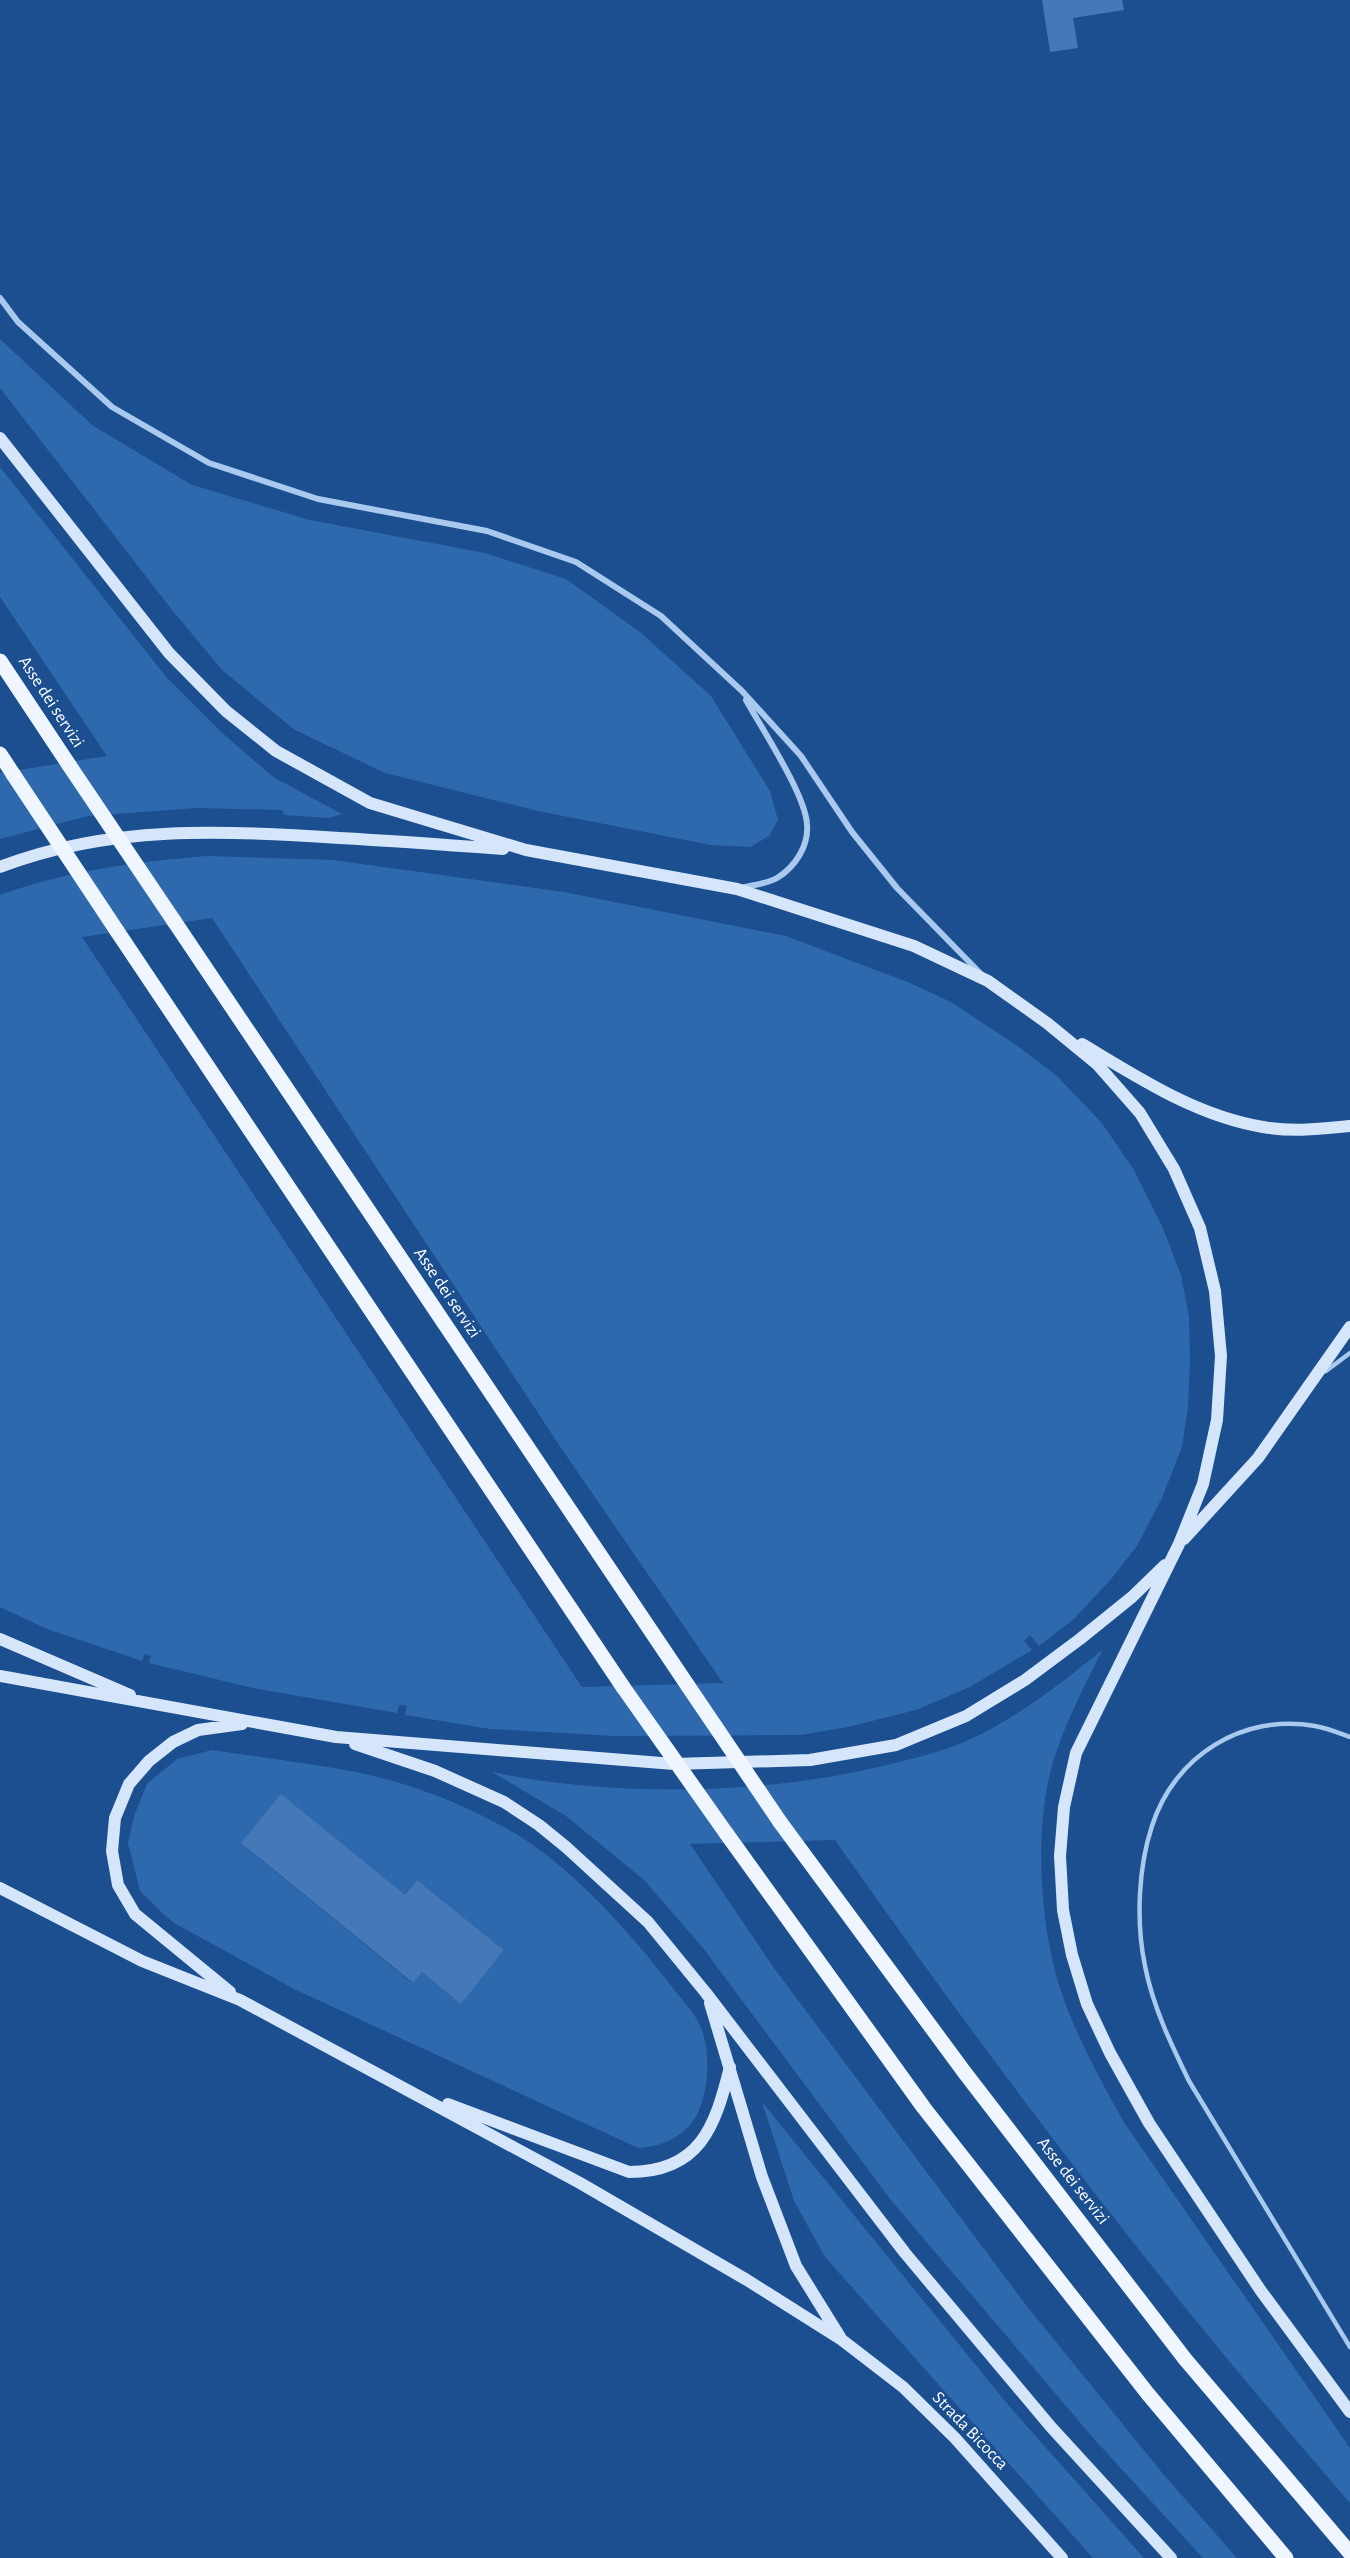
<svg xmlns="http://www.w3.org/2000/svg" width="1350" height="2558" font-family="'Alegreya Sans',sans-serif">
	<rect width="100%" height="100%" fill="#1b4f8f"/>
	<path fill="#2e69ad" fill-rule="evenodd" d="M0 339 92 425 192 485 310 520 485 553 566 579 640 632 711 696 770 791 778 820 769 836 750 847 711 845 538 811 385 773 295 730 223 671 172 610 0 388Z
		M0 467 167 678 219 730 273 777 342 814 329 818 284 815 282 810 197 808 88 816 0 839V773L107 756 0 597Z
		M206 856 333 860 564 892 786 936 910 983 951 1002 1019 1047 1057 1076 1101 1122 1134 1170 1162 1226 1181 1275 1189 1317 1190 1361 1188 1407 1182 1447 1162 1498 1137 1546 1112 1578 1074 1619 1039 1646 1030 1635 1024 1641 1032 1650 970 1687 916 1710 848 1727 801 1735 615 1736 490 1729 405 1715 407 1706 399 1705 397 1713 253 1688 149 1663 151 1656 145 1654 142 1661 47 1629 0 1607V895C66 871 136 862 206 856ZM212 918 561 1448 723 1683 582 1687 82 937Z
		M1103 1649C1086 1683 1068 1717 1056 1753 1033 1818 1039 1923 1060 1988 1075 2035 1101 2081 1125 2124L1350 2448V2503C1302 2447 1253 2391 1206 2333 1076 2174 953 2008 835 1840L690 1844 774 1968 1026 2305 1164 2475 1237 2558H1203L1095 2440 890 2199 703 1948 644 1880 566 1816 492 1772C615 1798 776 1795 898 1762 920 1757 943 1751 964 1742 1015 1719 1060 1685 1103 1649Z
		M212 1750C260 1757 309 1763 356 1772 407 1782 459 1802 504 1827 567 1860 634 1936 676 1992 685 2003 697 2016 702 2030 710 2054 709 2087 699 2110 689 2135 663 2147 638 2148L294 1989 174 1923 158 1909 140 1891 128 1843 134 1816 147 1784 177 1759ZM241 1843 405 1895 417 1880 504 1950 461 2003 422 1972 412 1983Z
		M762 2102 1009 2406 1144 2558H1093L825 2257 794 2201Z"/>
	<path fill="#4478b7" d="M1042 0H1122L1124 10 1073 18 1078 48 1050 52Z
		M281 1794 405 1895 417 1880 504 1950 461 2004 422 1972 413 1983 241 1843Z"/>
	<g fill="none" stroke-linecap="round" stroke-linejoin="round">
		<path stroke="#a9c9ee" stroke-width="4.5" d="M1326 1371 1350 1353
			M1350 1737C1339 1733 1327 1728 1315 1726 1243 1713 1174 1756 1152 1826 1138 1868 1136 1923 1145 1966 1153 2007 1171 2044 1189 2081L1350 2347"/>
		<path stroke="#a9c9ee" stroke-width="6" d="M0 298 18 322 112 407 209 463 318 499 487 531 576 562 661 616 742 691 801 756 852 832 897 888 981 974
			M741 888C752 885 767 884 777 878 795 867 809 846 807 824 805 794 762 729 746 700"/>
		<path stroke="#d6e6fa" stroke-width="12" d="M0 438 169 653 226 711 276 751 370 803 526 850 737 889 914 946 988 981 1047 1023 1097 1064 1140 1113 1174 1169 1200 1228 1215 1291 1221 1356 1217 1420 1203 1484 1179 1544 1076 1753 1064 1807 1060 1856 1063 1910 1072 1955 1087 2004 1110 2053 1149 2123 1261 2291 1350 2412
			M0 867C109 825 225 830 339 838 394 841 449 845 503 849
			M1082 1044C1139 1078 1196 1116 1263 1127 1291 1132 1322 1129 1350 1126
			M1184 1539 1258 1458 1350 1327
			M0 1639 130 1695
			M0 1676 336 1737 674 1764 810 1760 896 1745 966 1716 1025 1680 1080 1639 1132 1597 1165 1565
			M355 1744 435 1771 504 1802 539 1825 566 1847 648 1922 706 1993 905 2253 1051 2427 1171 2558
			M0 1888 142 1961 240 2000 580 2183 747 2280 842 2340 903 2387 955 2438 1062 2558
			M230 1992 135 1914 118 1885 112 1851 115 1818 129 1784 149 1761 173 1742 198 1730 242 1724
			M710 2003 762 2177 796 2266 840 2337
			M448 2104 629 2172C700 2172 715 2127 730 2067"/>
		<path stroke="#f0f6ff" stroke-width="15" d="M0 661 69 765
			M0 754 13 774
			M174 921 688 1686
			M117 931 623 1687
			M780 1822 965 2073 1185 2359 1350 2553
			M726 1833 924 2108 1148 2394 1286 2558"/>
		<path stroke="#f0f6ff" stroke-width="15" d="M69 765 174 921
			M13 774 117 931
			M688 1686 780 1822
			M623 1687 726 1833"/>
	</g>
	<g text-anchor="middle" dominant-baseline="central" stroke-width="4.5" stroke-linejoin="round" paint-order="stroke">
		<g font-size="18" fill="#fff" stroke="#1b4f8f">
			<text transform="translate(51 702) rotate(57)">Asse dei servizi</text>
			<text transform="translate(447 1293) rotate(56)">Asse dei servizi</text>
			<text transform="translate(1073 2181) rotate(52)">Asse dei servizi</text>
			<text transform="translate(970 2431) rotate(46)">Strada Bicocca</text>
		</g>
	</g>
</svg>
